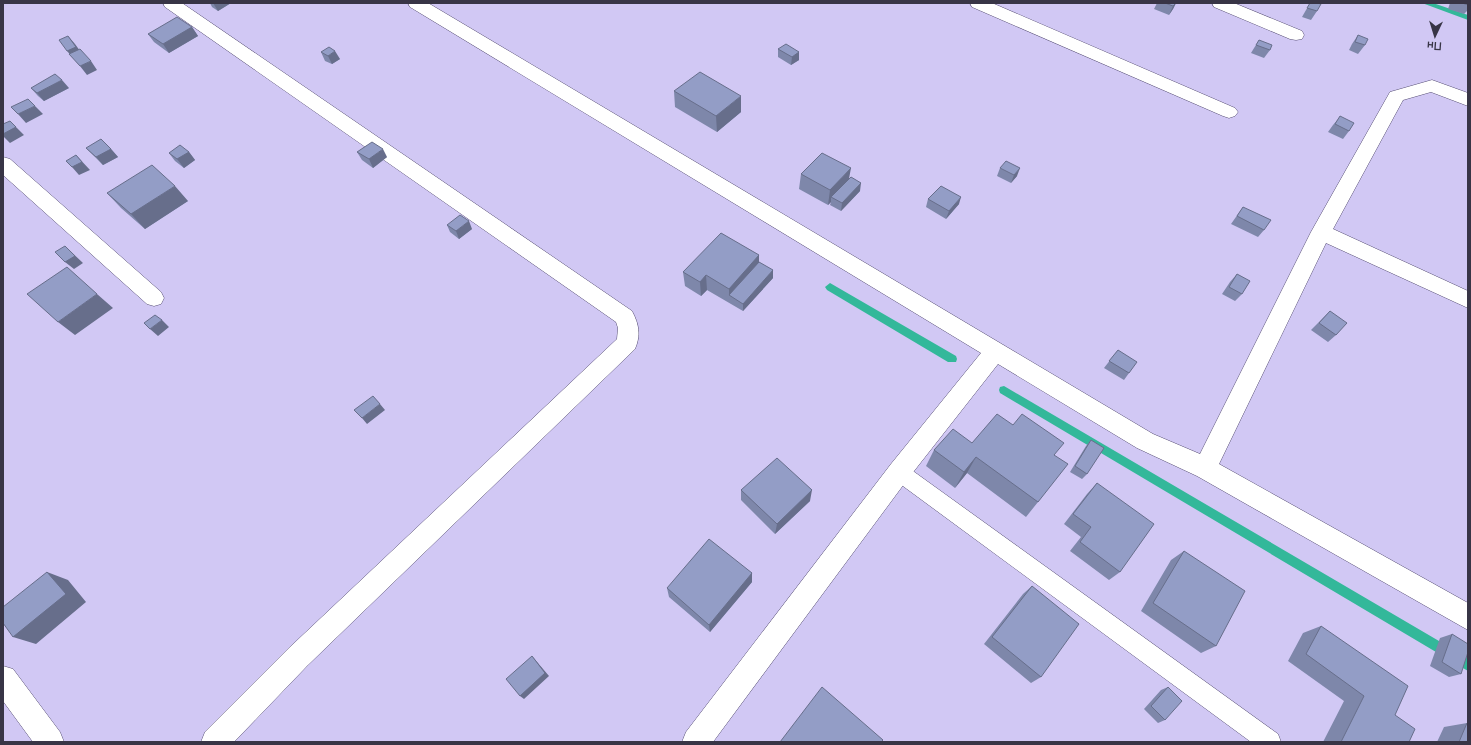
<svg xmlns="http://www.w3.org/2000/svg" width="1471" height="745" font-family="Manrope,sans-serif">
	<rect width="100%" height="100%" fill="#d1c8f4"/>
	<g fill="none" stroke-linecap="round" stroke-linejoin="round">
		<path fill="#33b89a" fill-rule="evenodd" d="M1422 3H1433L1468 15V20Z
			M830 283 956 356 957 359 956 362H948L827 290 825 287Z
			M1004 386 1468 658V671L1000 393 999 390 1000 387Z"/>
		<defs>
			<path id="service" d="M899 463 906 466 1278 734 1281 742H1251L892 478 889 472 892 466Z"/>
			<path id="minor" d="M163 3H182L632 311C639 324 641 335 635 349L307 666 234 742H201L205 732 289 648 617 339 618 328 616 322 165 7Z
				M408 3H428L1153 434 1200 454 1311 232 1390 92 1432 80 1468 93V106L1431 92 1403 100 1333 229 1468 291V308L1326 243 1219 464 1468 603V630L1197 476 1137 448 998 364 907 480 713 742H682L686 732 891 464 981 353 410 7Z
				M970 3H992L1235 108 1238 112 1235 116 1229 118 1223 116 972 7Z
				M1212 3H1234L1302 31 1304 35 1302 39 1296 40 1290 39 1214 7Z
				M3 157 10 159 161 292 164 298 161 304 154 306 147 304 3 175Z
				M3 666 13 669 60 732 64 742H33L3 701Z"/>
		</defs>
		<use href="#service" stroke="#564e73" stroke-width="1"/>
		<use href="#minor" stroke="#564e73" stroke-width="1"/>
		<use href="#service" fill="#fff" fill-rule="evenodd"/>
		<use href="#minor" fill="#fff" fill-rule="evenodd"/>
	</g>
	<path fill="#7e87aa" d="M210 3H231L218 11 212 7Z
		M1157 3H1176L1173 9 1169 15 1154 9Z
		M1310 3 1317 11 1311 20 1302 17Z
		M1450 3H1468V10L1464 14 1448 9Z
		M192 27 198 36 169 53 154 42 148 34Z
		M1358 35 1365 45 1358 54 1349 50 1352 44Z
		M1259 40 1270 50 1264 58 1251 53Z
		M778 49 799 52V60L791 65 778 57Z
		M321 52 340 59 332 64 325 61Z
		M31 88H69L44 101 38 96Z
		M674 91 741 112 717 132 675 107Z
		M1340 117 1349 131 1343 139 1328 132 1333 125Z
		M86 148 111 149 118 157 103 165Z
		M189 152 195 160 184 168 175 161 169 153Z
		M357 152 387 157 373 168 362 160Z
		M1000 168 1017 176 1011 183 997 176Z
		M801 174 849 179 860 191 841 211 830 205 831 202 828 205 799 189Z
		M107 193 188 201 145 229 121 208Z
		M928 199 959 204 946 219 926 207Z
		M1243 207 1264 230 1258 237 1231 224Z
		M447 225 472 229 459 239 450 232Z
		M759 255V262L773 278 743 311 707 290 701 296 685 286 683 272Z
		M1237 274 1242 294 1235 301 1222 294 1230 282Z
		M1330 311 1336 335 1328 342 1311 330Z
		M1118 350 1129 373 1124 380 1104 368Z
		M1091 440 1087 474 1082 479 1070 472 1086 446Z
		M972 443 1055 455 1038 502 1026 517 967 473 955 488 926 466 934 450Z
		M1097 483 1120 572 1109 580 1070 551 1081 537 1064 524 1087 494Z
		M741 490 810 501 775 534 741 500Z
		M1184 551 1216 646 1201 653 1141 611 1171 560Z
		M752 573V582L710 632 669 597 667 588Z
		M1032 586 1041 677 1031 683 984 644 1023 594Z
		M1321 626 1395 715 1409 742H1323L1344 701 1288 661 1303 633Z
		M1452 634 1461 674 1449 677 1430 666 1440 638Z
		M1168 687 1165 720 1158 723 1144 709 1161 690Z
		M1467 723 1468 742H1437L1444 727Z"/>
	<path fill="#676e8b" d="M213 3H231L218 11Z
		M1176 3 1173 9 1169 15 1173 6Z
		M192 27 198 36 169 53 163 44Z
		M68 36 75 44 83 55 74 59 67 51Z
		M335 51 340 59 332 64 328 56Z
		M799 52V60L791 65 792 57Z
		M91 61 97 70 87 75 80 66Z
		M62 80 69 88 44 101 37 93Z
		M741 96V112L717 132 716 116Z
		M35 106 43 114 26 123 18 114Z
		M10 121 24 135 10 143 3 136V134Z
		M111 149 118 157 103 165 96 157Z
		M383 149 387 157 373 168 369 159Z
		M189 152 195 160 184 168 177 159Z
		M76 155 90 170 79 175 72 167Z
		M851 168 848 184 831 197V202L828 205 830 190Z
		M1020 168 1017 176 1011 183 1014 175Z
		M861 183 860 191 841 211 842 203Z
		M175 186 188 201 145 229 131 214Z
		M961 197 959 204 946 219 949 211Z
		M469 221 472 229 459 239 456 231Z
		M65 246 83 263 74 269 65 262Z
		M759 255V269L729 295V289Z
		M773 270V278L743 311V304Z
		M706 275 707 290 701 296 700 282Z
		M97 294 113 308 75 335 58 322Z
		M162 320 169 327 158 336 150 329Z
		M380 404 385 410 367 424 362 418Z
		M976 457 967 473 955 488 964 472Z
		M812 490 810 501 775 534 777 524Z
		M47 572 68 580 86 602 36 644 13 637Z
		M752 573V582L710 632 709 625Z
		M532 656 549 676 524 699 520 696Z"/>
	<path fill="#939dc6" stroke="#676e8b" d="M1165 3H1176L1173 6Z
		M1310 3H1317L1321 4 1317 11 1307 8Z
		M1462 3H1468V5Z
		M177 17 192 27 163 44 148 34Z
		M1358 35 1368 39 1365 45 1355 42Z
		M68 36 76 47 67 51 59 40Z
		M1259 40 1272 45 1270 50 1256 45Z
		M786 44 799 52 792 57 778 49Z
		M329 47 335 51 328 56 321 52Z
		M80 49 91 61 80 66 69 54Z
		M700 72 741 96 716 116 674 91Z
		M55 74 62 80 37 93 31 88Z
		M28 99 35 106 18 114 11 107Z
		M1340 116 1354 123 1349 131 1335 124Z
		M10 121 16 127 3 134V124Z
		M101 139 111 149 96 157 86 148Z
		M372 142 383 149 369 159 357 152Z
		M180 145 189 152 177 159 169 153Z
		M822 153 851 168 830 190 801 174Z
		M76 155 82 162 72 167 66 161Z
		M1006 161 1020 168 1014 175 1000 168Z
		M152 165 175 186 131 214 107 193Z
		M851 177 861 183 842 203 831 197Z
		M941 186 961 197 949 211 928 199Z
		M1243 207 1271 220 1264 230 1237 216Z
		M460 215 469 221 456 231 447 225Z
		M721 233 759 255 729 289 706 275 700 282 683 272Z
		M65 246 75 256 65 262 55 252Z
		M759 262 773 270 743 304 729 295Z
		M67 267 97 294 58 322 27 294Z
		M1237 274 1250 281 1242 294 1229 287Z
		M1330 311 1347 323 1336 335 1319 323Z
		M155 315 162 320 150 329 144 323Z
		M1118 350 1137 362 1129 373 1109 361Z
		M373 396 380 404 362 418 354 410Z
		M997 414 1013 425 1022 414 1064 443 1054 455 1068 464 1038 502 976 457 964 472 934 450 953 429 972 443Z
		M1091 440 1104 448 1087 474 1075 466Z
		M777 458 812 490 777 524 741 490Z
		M1097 483 1154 524 1120 572 1080 542 1091 527 1073 514Z
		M709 539 752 573 709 625 667 588Z
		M1184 551 1245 591 1216 646 1153 603Z
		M47 572 66 594 13 637 3 623V607Z
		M1032 586 1079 624 1041 677 992 637Z
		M1321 626 1408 686 1395 715 1415 729 1409 742H1341L1364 696 1306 654Z
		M1452 634 1468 644V652L1461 674 1442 662Z
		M532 656 545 673 520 696 506 679Z
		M822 687 883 740 881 742H780Z
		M1168 687 1182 701 1165 720 1151 706Z
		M1467 723H1468V742H1459Z"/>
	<rect width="1471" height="745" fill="none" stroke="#383546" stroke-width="8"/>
	<g transform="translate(1435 36) rotate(184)" stroke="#d1c8f4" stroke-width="3" paint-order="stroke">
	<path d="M0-3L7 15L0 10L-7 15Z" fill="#383546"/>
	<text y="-6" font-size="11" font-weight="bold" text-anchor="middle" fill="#383546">Пн</text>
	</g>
</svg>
